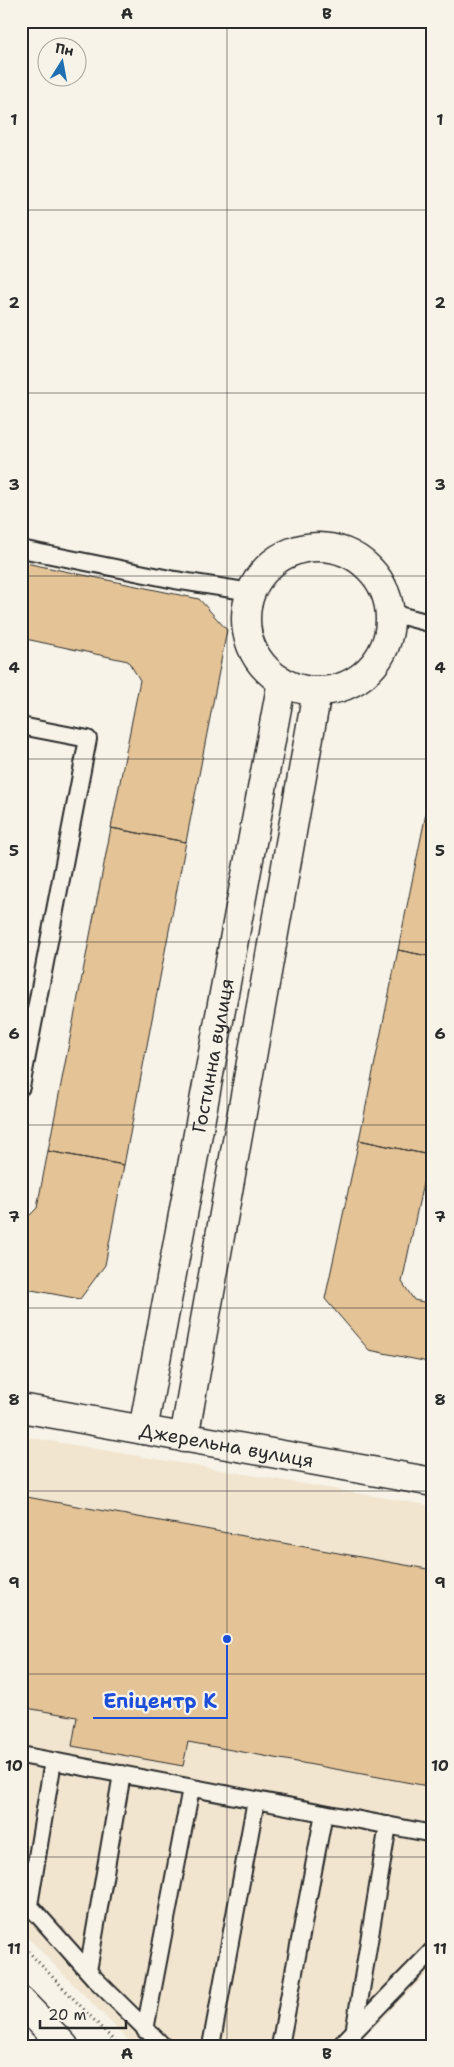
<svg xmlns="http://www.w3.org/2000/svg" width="454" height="2067" font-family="'Shantell Sans',sans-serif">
	<rect width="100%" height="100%" fill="#f7f3e8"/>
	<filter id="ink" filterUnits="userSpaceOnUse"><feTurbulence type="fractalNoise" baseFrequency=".02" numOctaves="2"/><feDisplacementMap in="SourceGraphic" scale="10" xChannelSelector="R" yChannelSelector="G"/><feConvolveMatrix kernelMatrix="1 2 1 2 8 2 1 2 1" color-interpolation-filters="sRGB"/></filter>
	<g filter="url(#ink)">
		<path fill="#f1e5d0" d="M21 1436 433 1506V1968L354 2046H134L21 1931Z"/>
		<path fill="#e4c497" stroke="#2b2b2b" d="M21 562 199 599 227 630 186 842 111 828 140 680 128 661 21 638Z
			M433 779V957L398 950Z
			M111 828 186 842 124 1165 48 1151Z
			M398 950 433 957V1137L429 1155 359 1140Z
			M359 1140 429 1155 402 1282 414 1300 433 1304V1363L369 1350 325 1299Z
			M48 1151 124 1165 105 1265 80 1299 21 1288V1217H28L37 1208Z
			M21 1496 433 1570V1787L188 1742 183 1766 72 1746 77 1717 21 1707Z"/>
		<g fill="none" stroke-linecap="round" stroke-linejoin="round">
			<defs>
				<path id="service" d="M21 549 175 580 251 592
					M391 613 433 624
					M21 726 88 739 21 1087
					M21 1755 433 1834
					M21 1896 95 1979 163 2046
					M29 1905 53 1761
					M88 1971 122 1774
					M145 2030 191 1788
					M354 2033 388 1825
					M211 2046 256 1800
					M280 2046 324 1813
					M340 2046 433 1950"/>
				<g id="minor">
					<circle cx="318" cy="619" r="72"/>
					<path id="s1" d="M21 1408 433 1482"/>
					<path id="s2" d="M143 1430 282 681"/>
					<path d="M184 1438 317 692"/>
					<path d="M21 2001 64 2046"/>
				</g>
			</defs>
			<use href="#service" stroke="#2b2b2b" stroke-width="20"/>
			<use href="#minor" stroke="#2b2b2b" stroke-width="31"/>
			<path stroke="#2b2b2b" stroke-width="3" stroke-dasharray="1 4" stroke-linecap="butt" d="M21 1944 119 2046
				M106 2046 114 2041
				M423 2046 433 2036"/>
			<use href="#service" stroke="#f7f3e8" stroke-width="16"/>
			<use href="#minor" stroke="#f7f3e8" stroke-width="28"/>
		</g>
	</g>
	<path fill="none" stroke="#2b2b2b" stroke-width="1" stroke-opacity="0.55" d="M227 21V2046M21 210H433M21 393H433M21 576H433M21 759H433M21 942H433M21 1125H433M21 1308H433M21 1491H433M21 1674H433M21 1857H433"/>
	<g text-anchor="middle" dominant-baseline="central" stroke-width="4.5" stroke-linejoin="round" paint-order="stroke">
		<g font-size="19" fill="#2b2b2b" stroke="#f7f3e8">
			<text stroke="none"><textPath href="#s2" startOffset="381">Гостинна вулиця</textPath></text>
			<text stroke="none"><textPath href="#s1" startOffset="209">Джерельна вулиця</textPath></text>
		</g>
	</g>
	<path fill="none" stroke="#1d4ed8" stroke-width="2" d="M227 1639L227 1718H93"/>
	<circle fill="#1d4ed8" stroke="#f7f3e8" stroke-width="2" cx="227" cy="1639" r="5"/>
	<g font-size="20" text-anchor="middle" font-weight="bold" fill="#1d4ed8" stroke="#f7f3e8" stroke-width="4.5" stroke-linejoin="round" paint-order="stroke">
		<text x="160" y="1708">Епіцентр К</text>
	</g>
	<rect width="454" height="2067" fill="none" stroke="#f7f3e8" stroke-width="55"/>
	<g transform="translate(62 62) rotate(11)"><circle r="24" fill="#f7f3e8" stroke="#a5a39c"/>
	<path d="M0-4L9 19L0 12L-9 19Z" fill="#1f6fb2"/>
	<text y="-8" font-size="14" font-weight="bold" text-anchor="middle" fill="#2b2b2b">Пн</text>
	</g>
	<path d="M40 2020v8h86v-8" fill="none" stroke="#2b2b2b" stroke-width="2.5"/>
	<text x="48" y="2020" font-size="15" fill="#2b2b2b" stroke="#f7f3e8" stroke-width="4" paint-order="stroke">20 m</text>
	<rect x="28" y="28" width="398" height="2012" fill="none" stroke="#2b2b2b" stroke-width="2"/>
	<g font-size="16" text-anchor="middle" font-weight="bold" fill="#2b2b2b">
		<text x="127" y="19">A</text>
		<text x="327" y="19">B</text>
		<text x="14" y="125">1</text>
		<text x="440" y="125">1</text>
		<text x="14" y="308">2</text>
		<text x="440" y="308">2</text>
		<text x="14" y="490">3</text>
		<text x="440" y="490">3</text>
		<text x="14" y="673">4</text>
		<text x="440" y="673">4</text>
		<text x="14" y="856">5</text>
		<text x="440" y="856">5</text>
		<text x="14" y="1039">6</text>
		<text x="440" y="1039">6</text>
		<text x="14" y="1222">7</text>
		<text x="440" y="1222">7</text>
		<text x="14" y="1405">8</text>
		<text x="440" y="1405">8</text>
		<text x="14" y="1588">9</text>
		<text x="440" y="1588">9</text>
		<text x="14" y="1771">10</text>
		<text x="440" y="1771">10</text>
		<text x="14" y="1954">11</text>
		<text x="440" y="1954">11</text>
		<text x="127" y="2059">A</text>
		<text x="327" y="2059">B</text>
	</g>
</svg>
